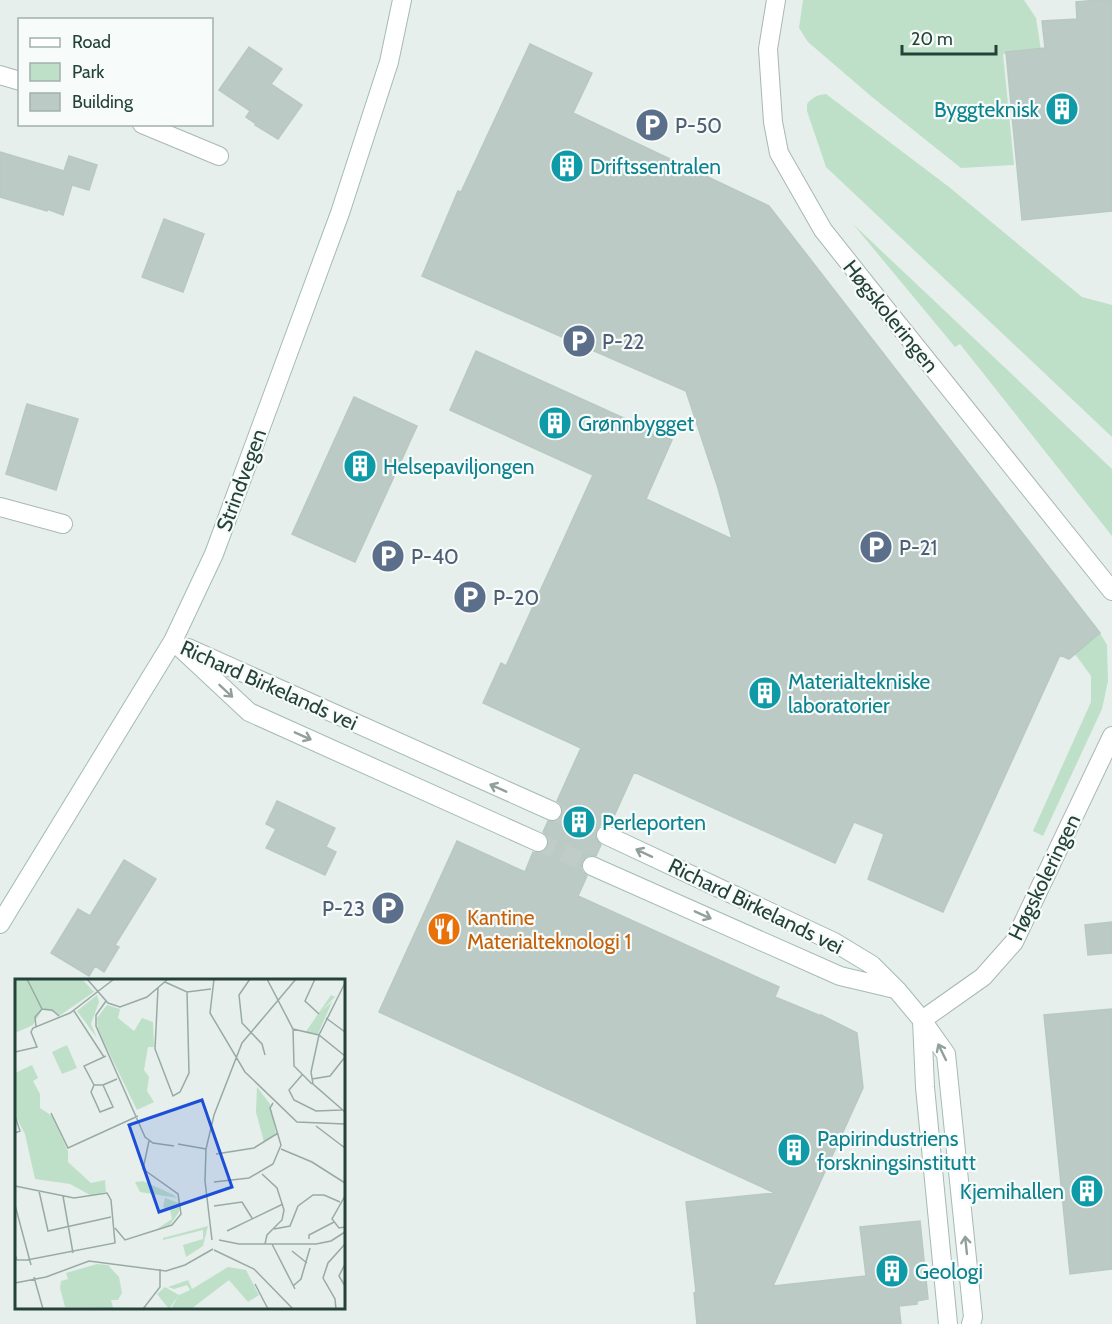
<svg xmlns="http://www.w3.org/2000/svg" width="1112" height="1324" font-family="Cabin,sans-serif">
	<rect width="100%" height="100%" fill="#e6efeb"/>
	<path fill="#bfe0c8" d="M803 0H1024L1036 18 1041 50 1003 54 1014 165 961 168 872 97 808 42 799 28Z
		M826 94 949 187 1082 297 1112 305V437L826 167 807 111V104C813 97 817 95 826 94Z
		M853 224 1112 469V536L960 344 955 347Z
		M1100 633 1107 645 1108 681 1102 709 1043 836 1033 831 1091 702V676L1075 654Z"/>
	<path fill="#bbcac4" stroke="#b8c9c2" stroke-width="1.5" d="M1098 0H1112V211L1022 220 1006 52 1045 48 1042 21 1077 19 1076 2Z
		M530 44 592 73 573 113 769 206 1100 633 1069 659 1060 655 943 912 868 879 884 834 854 822 835 863 634 772 610 825 606 824 600 825 596 831 595 835 597 841 601 845 596 856 591 855 586 857 582 862 581 868 583 872 587 876 578 896 779 987 775 997 821 1016V1015L857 1033 863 1088 773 1286 866 1276 860 1227 920 1221 928 1299 917 1301V1304L899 1306 901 1324H697L694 1293 696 1292 686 1202 775 1193 379 1012 457 841 525 872 533 852 539 853 544 851 548 846 549 841 547 836 543 832 548 821 554 822 558 820 562 816 563 809 561 804 557 801 581 748 483 703 501 663 506 666 593 475 450 410 476 351 672 440 646 499 732 539 718 488 686 391 422 276 458 191 461 192Z
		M249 47 282 69 271 84 302 105 278 139 255 125 256 124 246 117 250 111 219 90Z
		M0 152 64 171 69 156 97 165 89 190 72 185 63 215 47 209V211L0 197Z
		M164 219 204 234 183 292 142 277Z
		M354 397 417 426 355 562 292 534Z
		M27 404 78 419 56 490 6 474Z
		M277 801 335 828 326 847 336 852 325 875 266 848 276 829 266 824Z
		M124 860 156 879 115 945 119 947 104 972 95 966 89 976 51 953 78 909 90 916Z
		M1112 922V953L1088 955 1085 925Z
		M1112 1009V1269L1070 1274 1044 1015Z"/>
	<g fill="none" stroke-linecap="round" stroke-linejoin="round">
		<path stroke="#bfccc8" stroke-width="18" stroke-dasharray="18 9" stroke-linecap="butt" d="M552 811 606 835
			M538 842 592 866"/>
		<defs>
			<path id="street" d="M776 0 768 49 773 122 779 153 823 230 869 288 1112 591
				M0 75 20 81
				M142 124 219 156
				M0 507 63 524
				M922 1020 983 977 1014 942 1112 736"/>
			<path id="secondary" d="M173 641 249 712 538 842
				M188 648 552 811
				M606 835 834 942 872 965 897 990 922 1020 946 1054 973 1317 971 1324
				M592 866 840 976 895 989
				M0 924 173 641 214 554 340 213 389 62 402 0
				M922 1020 925 1087 948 1324"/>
		</defs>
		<use href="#street" stroke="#a8b8b2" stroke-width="20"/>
		<use href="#secondary" stroke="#a4bbb3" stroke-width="20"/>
		<use href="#street" stroke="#fff" stroke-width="18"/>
		<use href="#secondary" stroke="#fff" stroke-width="18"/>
	</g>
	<defs><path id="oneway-shaft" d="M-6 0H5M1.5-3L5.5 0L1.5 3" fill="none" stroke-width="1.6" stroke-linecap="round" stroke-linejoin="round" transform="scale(1.5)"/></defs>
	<g stroke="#92a09c">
		<use href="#oneway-shaft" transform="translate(226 691) rotate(43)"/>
		<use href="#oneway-shaft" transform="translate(303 736) rotate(24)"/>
		<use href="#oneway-shaft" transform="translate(498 788) rotate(-156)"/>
		<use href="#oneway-shaft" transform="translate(644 853) rotate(-155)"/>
		<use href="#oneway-shaft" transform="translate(703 915) rotate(24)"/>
		<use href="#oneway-shaft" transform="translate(942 1052) rotate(-116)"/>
		<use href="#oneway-shaft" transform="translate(966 1245) rotate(-96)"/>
	</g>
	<defs>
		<symbol id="building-disc" viewBox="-11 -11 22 22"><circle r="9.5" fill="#0f9aa8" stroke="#f7fbf9"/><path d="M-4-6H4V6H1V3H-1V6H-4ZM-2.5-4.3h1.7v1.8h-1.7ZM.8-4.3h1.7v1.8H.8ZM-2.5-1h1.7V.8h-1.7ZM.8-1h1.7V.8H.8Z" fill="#fff"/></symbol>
		<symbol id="parking-disc" viewBox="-11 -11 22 22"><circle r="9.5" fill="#5c6f8a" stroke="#f7fbf9"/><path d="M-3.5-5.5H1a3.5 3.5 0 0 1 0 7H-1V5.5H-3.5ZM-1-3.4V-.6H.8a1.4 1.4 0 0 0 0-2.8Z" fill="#fff"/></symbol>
		<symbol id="restaurant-disc" viewBox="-11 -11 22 22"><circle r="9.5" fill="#e8710a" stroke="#f7fbf9"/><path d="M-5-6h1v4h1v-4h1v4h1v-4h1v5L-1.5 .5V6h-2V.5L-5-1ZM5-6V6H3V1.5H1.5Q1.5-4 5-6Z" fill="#fff"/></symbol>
	</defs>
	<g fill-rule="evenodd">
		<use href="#building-disc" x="1043" y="90" width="38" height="38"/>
		<use href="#parking-disc" x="633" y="106" width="38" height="38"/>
		<use href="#building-disc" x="548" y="147" width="38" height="38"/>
		<use href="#parking-disc" x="560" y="322" width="38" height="38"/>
		<use href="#building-disc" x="536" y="404" width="38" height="38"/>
		<use href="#building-disc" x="341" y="447" width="38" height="38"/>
		<use href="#parking-disc" x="857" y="528" width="38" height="38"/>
		<use href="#parking-disc" x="369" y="537" width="38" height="38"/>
		<use href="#parking-disc" x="451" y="578" width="38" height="38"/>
		<use href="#building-disc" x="746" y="674" width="38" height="38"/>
		<use href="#building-disc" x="560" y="803" width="38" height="38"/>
		<use href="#parking-disc" x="369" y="889" width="38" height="38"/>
		<use href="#restaurant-disc" x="425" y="910" width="38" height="38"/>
		<use href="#building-disc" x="775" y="1131" width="38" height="38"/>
		<use href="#building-disc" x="1068" y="1172" width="38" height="38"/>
		<use href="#building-disc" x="873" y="1252" width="38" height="38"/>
	</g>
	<g text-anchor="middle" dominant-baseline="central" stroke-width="4.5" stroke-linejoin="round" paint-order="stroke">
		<g font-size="21" fill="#0d838f" stroke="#f7fbf9" text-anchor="start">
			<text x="1039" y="109" text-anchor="end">Byggteknisk</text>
			<text x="590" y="166">Driftssentralen</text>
			<text x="578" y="423">Grønnbygget</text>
			<text x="383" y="466">Helsepaviljongen</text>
			<text x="788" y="681">Materialtekniske<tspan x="788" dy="24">laboratorier</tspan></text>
			<text x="602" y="822">Perleporten</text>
			<text x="817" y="1138">Papirindustriens<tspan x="817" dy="24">forskningsinstitutt</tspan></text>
			<text x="1064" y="1191" text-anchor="end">Kjemihallen</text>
			<text x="915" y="1271">Geologi</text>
		</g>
		<g font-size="21" fill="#4e5e75" stroke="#f7fbf9" text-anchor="start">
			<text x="675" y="125">P-50</text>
			<text x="602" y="341">P-22</text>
			<text x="899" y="547">P-21</text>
			<text x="411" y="556">P-40</text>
			<text x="493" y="597">P-20</text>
			<text x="365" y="908" text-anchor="end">P-23</text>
		</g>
		<g font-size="21" fill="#24423a" stroke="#f7fbf9">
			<text transform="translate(891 316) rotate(51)">Høgskoleringen</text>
			<text transform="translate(241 480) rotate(-70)">Strindvegen</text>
			<text transform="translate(269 685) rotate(24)">Richard Birkelands vei</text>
			<text transform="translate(1044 877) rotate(-64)">Høgskoleringen</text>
			<text transform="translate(756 906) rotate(26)">Richard Birkelands vei</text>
		</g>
		<g font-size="21" fill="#c56008" stroke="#f7fbf9" text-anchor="start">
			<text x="467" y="917">Kantine<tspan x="467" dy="24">Materialteknologi 1</tspan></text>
		</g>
	</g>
	<g transform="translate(15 979)">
		<rect width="330" height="330" fill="#e6efeb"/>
		<path d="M0 0H67L79 13 44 37 40 33 27 31 18 46 0 54ZM82 16 84 23 76 45 82 59 62 32ZM316 16 320 18 306 32 317 23 303 55 290 54ZM92 26 105 30 103 39 119 52 127 39 138 43 139 68H133L129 91 134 98 132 112 139 123 122 131 83 51 82 39ZM52 66 62 89 47 95 37 73ZM17 86 23 99 18 102 25 115V129L37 137 53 172V183L76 204 90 201 91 213 77 217 55 205 20 200 10 155 0 136V94ZM242 108 255 125 261 154 249 163 241 133ZM128 202 159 216 162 219 125 213 120 203ZM150 219 164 224V233L155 246 142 250 157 240 155 231 148 228ZM193 247 188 267 171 278 168 266 188 260V251L148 261V259ZM82 285 93 286 104 298 107 314 103 321H96L98 329 50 328 45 309 46 302 53 300 51 294ZM213 288 231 291 244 316 233 323 214 301 176 330H156L163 317 154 330 142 315 150 308 164 316 175 311 172 306 159 310 153 308 173 301 177 310Z" fill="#bfe0c8"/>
		<path fill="none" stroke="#98aaa4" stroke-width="1.5" d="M12 0 27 30M72 0 93 24 105 28 132 18 153 0M199 0 195 34 230 93 282 143 330 145M235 0 224 16 227 44 247 65 250 76M252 0 278 50 304 56 330 77M300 0 290 22 304 35M150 3 172 13 196 10M330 4 304 56 296 93 298 105 330 133M143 9 140 70 158 117 165 113 174 94 172 13M91 22 81 36V47L130 158 138 164 159 167M59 32 89 78M311 39 330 53M21 48 20 38 27 30 37 31 44 37M278 50 279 87 297 105M0 73 22 68 16 53 18 49 55 34 99 0M287 96 274 111 279 121 301 132 327 131M297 100 315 97 330 78M79 106 69 87 91 77M88 106H79L76 113 85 133 98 128 88 106 102 100M36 134 53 169 123 137M0 137 5 152 0 154M301 147 330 169M163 165 191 170M266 170 297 183 330 204M201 175 239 169 263 154M247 195 262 209 269 231 267 241 252 256 250 265M199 203 234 199 258 185 266 166 255 129 258 124M0 207 59 219 92 214 96 221 100 264 12 281H2L0 276M24 212 33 252 96 238M48 217 58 274M330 217 317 240 324 249 330 248M0 226 16 286M199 227 227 223 237 239M100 249 110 261 157 246 166 235 163 215 128 190 134 162M259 250 275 247 283 227 298 216H309L325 223M212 252 268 225M294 260V256L319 243M197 261 190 202 191 170 199 136 227 64 281 0M204 261 224 265H301L316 262 330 253M257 265 280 310M199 271 239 290 278 330M277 272 292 284M330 285 324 297 330 307M19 298 28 330M0 304 31 298 74 282 151 292 170 286 198 270M240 305 253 330M278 307 286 300 295 269M128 330 145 308V290M321 330 320 320 308 299 313 284 330 265"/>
		<path fill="#1d4ed8" fill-opacity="0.15" stroke="#1d4ed8" stroke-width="3" d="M187 121 217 208 144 233 114 146Z"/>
		<rect width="330" height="330" fill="none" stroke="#24423a" stroke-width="3"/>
	</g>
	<rect x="18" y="18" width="195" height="108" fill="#f7fbf9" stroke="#a3b1ad" stroke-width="1.5"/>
	<rect x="30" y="38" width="30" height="9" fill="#ffffff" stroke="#a3b1ad" stroke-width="1.5"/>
	<text x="72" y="48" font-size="18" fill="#24423a">Road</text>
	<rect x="30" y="63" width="30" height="18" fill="#bfe0c8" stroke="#a3b1ad" stroke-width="1.5"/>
	<text x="72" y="78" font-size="18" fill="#24423a">Park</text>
	<rect x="30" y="93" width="30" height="18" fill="#bbcac4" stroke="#a3b1ad" stroke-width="1.5"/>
	<text x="72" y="108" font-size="18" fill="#24423a">Building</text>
	<path d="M902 45v9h94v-9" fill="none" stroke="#24423a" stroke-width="3"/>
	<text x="911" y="45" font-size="18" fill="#24423a" stroke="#f7fbf9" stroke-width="4.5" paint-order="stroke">20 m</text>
</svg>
